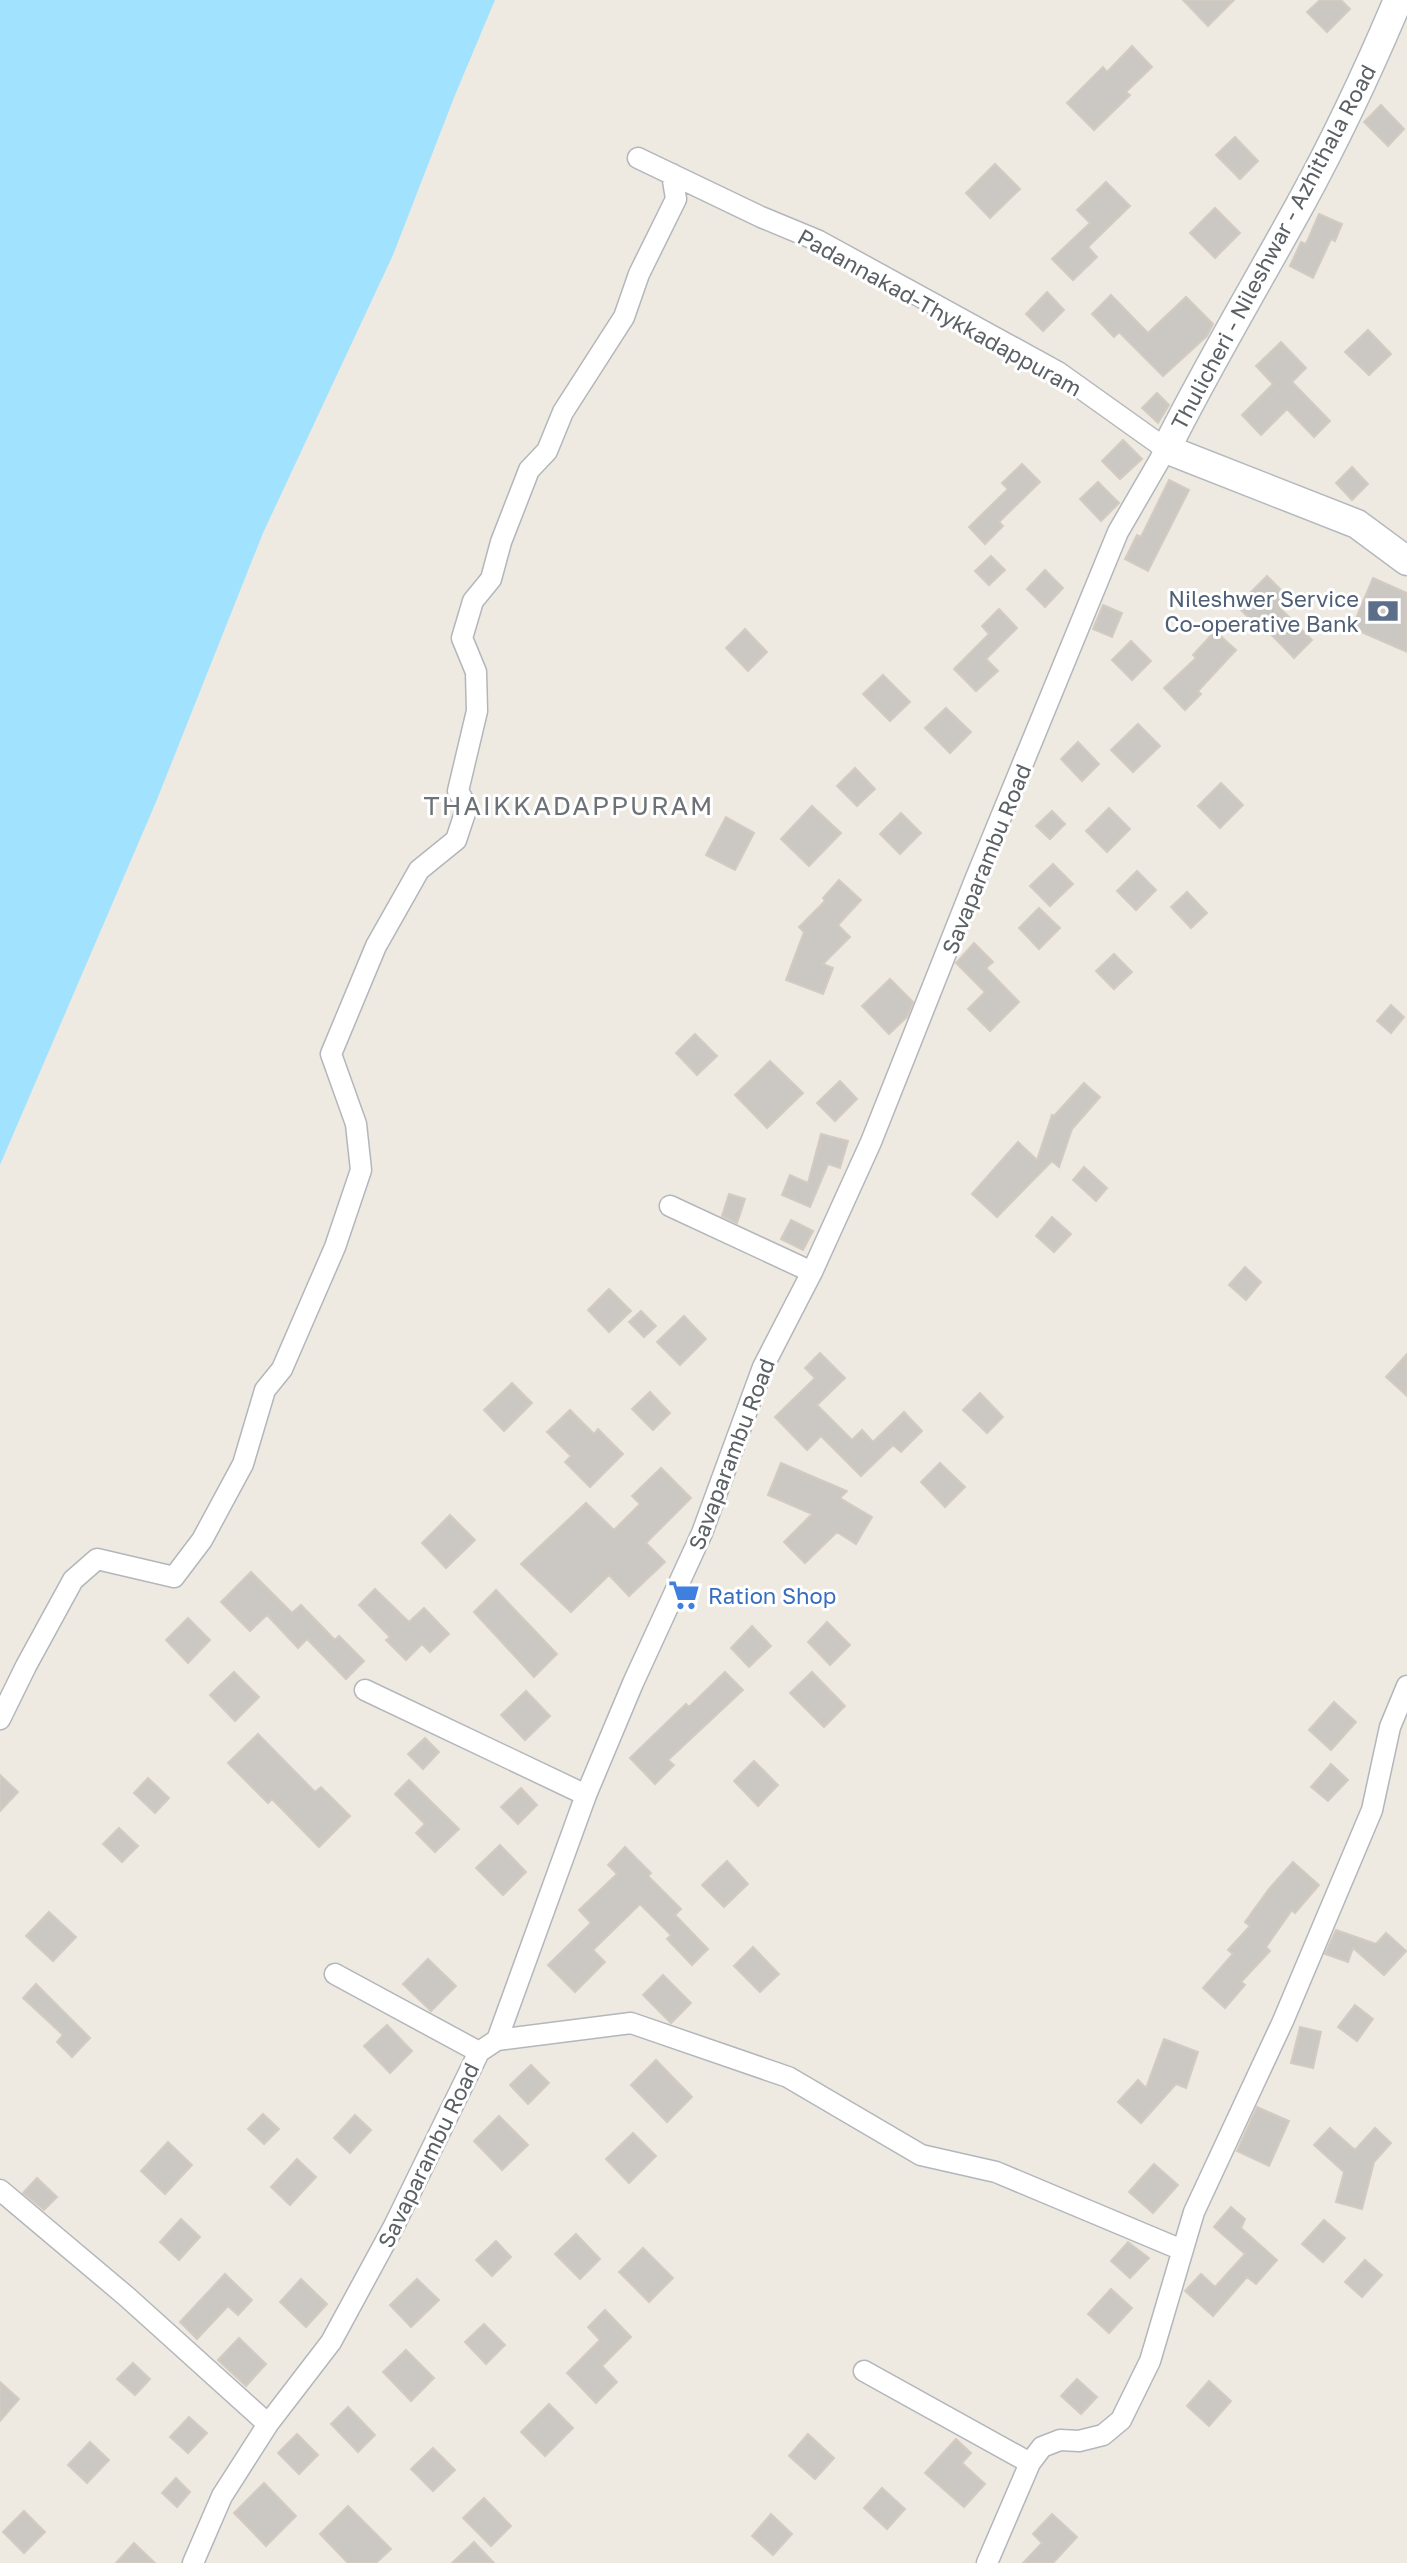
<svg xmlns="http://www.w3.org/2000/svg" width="1407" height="2563" font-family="'Golos Text',sans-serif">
	<rect width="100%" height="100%" fill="#eeeae2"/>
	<path fill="#a1e2ff" d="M0 0H495L455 95 393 255 263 533 156 802 0 1165Z"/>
	<path fill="#cbc7c2" stroke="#d3cbc1" stroke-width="2" d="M1183 0H1234L1208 26Z
		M1320 0H1341L1350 9 1327 32 1307 12Z
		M1132 46 1152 67 1126 92 1130 95 1094 130 1067 103 1103 67 1107 72Z
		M1381 105 1404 129 1388 146 1364 122Z
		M1235 137 1258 161 1240 179 1216 155Z
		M995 164 1020 189 990 218 966 193Z
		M1106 182 1130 206 1088 247 1097 257 1073 280 1052 259 1090 223 1077 210Z
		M1215 208 1240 233 1215 258 1190 233Z
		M1319 214 1342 224 1335 241 1331 239 1313 278 1290 266 1301 242 1306 244Z
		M1047 292 1064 310 1043 331 1026 314Z
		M1111 295 1148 333 1186 297 1213 324 1207 336 1163 376 1119 332 1114 337 1092 314Z
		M1368 330 1391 354 1369 375 1345 352Z
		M1281 342 1306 368 1292 382 1330 421 1314 437 1287 409 1261 435 1242 415 1273 384 1256 366Z
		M1157 393 1169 405 1158 423 1142 408Z
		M1123 440 1142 459 1120 479 1102 461Z
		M1022 464 1040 482 999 522 1003 526 985 544 969 527 1008 489 1002 483Z
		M1352 467 1368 484 1352 500 1336 483Z
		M1169 480 1189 490 1148 571 1125 559 1137 535 1141 537Z
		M1098 482 1119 503 1101 521 1080 499Z
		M991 556 1005 570 989 585 975 571Z
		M1045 570 1063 588 1045 607 1027 589Z
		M1267 576 1290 599 1281 609 1312 640 1294 658 1263 626 1260 629 1237 606Z
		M1373 578 1407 593V652L1352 628Z
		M1103 605 1122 613 1112 637 1093 629Z
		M999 609 1017 628 986 659 998 671 976 691 954 669 989 634 982 626Z
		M745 629 767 652 748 671 726 648Z
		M1215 631 1236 650 1198 691 1201 694 1185 710 1164 688 1196 658 1193 655Z
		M1131 641 1151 661 1132 680 1112 660Z
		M883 675 910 702 890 721 863 694Z
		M946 708 971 732 950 753 925 728Z
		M1138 724 1160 746 1133 772 1111 750Z
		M1078 742 1099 764 1082 781 1061 759Z
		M855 768 875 789 857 806 837 786Z
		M1221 783 1243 805 1220 828 1198 806Z
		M812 806 841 833 809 866 781 839Z
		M1109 808 1130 829 1107 852 1086 831Z
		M1052 811 1065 824 1050 839 1036 826Z
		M901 813 921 833 900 854 880 834Z
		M726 817 754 833 735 870 706 855Z
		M1053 864 1073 884 1050 906 1030 886Z
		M1137 871 1156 890 1136 910 1117 891Z
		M839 880 861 900 838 925 850 937 823 964 833 968 823 994 786 980 804 932 799 927 825 901 823 898Z
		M1187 892 1207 913 1191 928 1171 907Z
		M1039 908 1060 928 1039 949 1019 928Z
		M974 943 993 962 986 968 1019 1002 990 1031 968 1009 985 992 956 963Z
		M1114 954 1132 972 1114 989 1096 971Z
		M890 979 913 1002 907 1017 889 1034 862 1006Z
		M1391 1005 1404 1017 1391 1033 1377 1021Z
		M695 1034 717 1056 697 1075 676 1053Z
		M770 1061 803 1093 767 1128 735 1095Z
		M840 1081 857 1099 835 1121 817 1103Z
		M1084 1083 1100 1097 1072 1129 1059 1167 1052 1161 997 1217 972 1194 1018 1142 1037 1160 1052 1115 1054 1116Z
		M821 1134 848 1141 840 1168 828 1164 810 1207 782 1195 790 1175 808 1183Z
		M1084 1167 1107 1188 1096 1201 1073 1180Z
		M729 1194 745 1199 737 1223 722 1216Z
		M1052 1217 1071 1234 1054 1252 1036 1236Z
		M791 1220 813 1231 803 1250 781 1239Z
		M1245 1267 1261 1282 1246 1300 1229 1285Z
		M609 1289 631 1311 609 1332 588 1310Z
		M641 1311 656 1326 644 1337 629 1322Z
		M684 1316 706 1339 680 1365 657 1342Z
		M820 1353 845 1378 817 1405 852 1440 862 1430 873 1442 904 1412 922 1431 901 1452 893 1445 861 1476 821 1436 807 1450 775 1417 815 1378 805 1368Z
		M1407 1354V1396L1386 1377Z
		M512 1383 532 1403 504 1431 484 1410Z
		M650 1392 670 1413 653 1430 632 1409Z
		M980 1393 1003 1417 987 1433 963 1410Z
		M570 1410 594 1434 598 1429 623 1454 590 1487 565 1462 571 1456 547 1432Z
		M781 1463 847 1491 840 1498 872 1517 856 1544 837 1532 805 1563 784 1542 812 1514 768 1495Z
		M940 1463 965 1487 945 1507 921 1482Z
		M661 1468 691 1498 646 1543 665 1562 629 1596 609 1575 571 1612 521 1564 586 1503 614 1530 640 1504 632 1496Z
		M450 1515 475 1540 446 1568 422 1543Z
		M251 1572 292 1613 301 1605 335 1640 339 1636 364 1661 346 1679 307 1639 298 1648 267 1615 250 1631 221 1602Z
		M375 1589 409 1622 424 1608 449 1634 430 1652 422 1644 406 1660 386 1640 390 1637 359 1605Z
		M496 1590 557 1654 534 1677 474 1612Z
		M188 1618 210 1640 188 1663 166 1640Z
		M827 1622 850 1645 830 1665 808 1642Z
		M752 1626 771 1646 749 1667 731 1648Z
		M234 1672 259 1697 235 1721 210 1695Z
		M725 1672 743 1690 668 1760 674 1765 655 1784 630 1758 686 1704 689 1707Z
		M812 1672 845 1706 824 1727 790 1693Z
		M526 1691 550 1716 525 1740 501 1715Z
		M1334 1702 1356 1722 1331 1750 1309 1730Z
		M258 1734 315 1792 321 1787 350 1816 319 1847 272 1799 268 1803 228 1763Z
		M425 1738 439 1752 423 1769 408 1754Z
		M754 1761 778 1785 758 1806 734 1781Z
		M1331 1764 1348 1780 1328 1801 1311 1787Z
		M0 1775 18 1792 0 1811Z
		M148 1778 169 1798 155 1813 134 1793Z
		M409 1780 459 1829 435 1852 416 1833 425 1824 395 1794Z
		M521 1788 537 1805 518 1824 501 1807Z
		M119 1828 138 1846 122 1862 103 1844Z
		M500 1845 526 1872 503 1895 476 1868Z
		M625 1847 651 1873 648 1876 681 1909 675 1915 708 1949 692 1965 667 1939 671 1935 640 1904 593 1950 605 1962 575 1992 548 1965 591 1923 579 1910 617 1874 608 1865Z
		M727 1861 748 1884 724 1907 702 1885Z
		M1293 1862 1319 1885 1295 1913 1292 1910 1266 1947 1270 1951 1241 1982 1245 1985 1225 2008 1203 1988 1233 1954 1228 1950 1250 1926 1245 1922 1269 1889Z
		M49 1912 76 1937 53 1961 26 1936Z
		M1336 1930 1376 1944 1386 1933 1406 1951 1384 1975 1353 1948 1348 1962 1325 1954Z
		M753 1947 779 1974 760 1992 734 1966Z
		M428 1959 456 1986 431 2011 403 1984Z
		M663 1975 691 2003 671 2023 643 1995Z
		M36 1984 90 2038 72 2057 57 2042 63 2035 23 1998Z
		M1355 2005 1373 2019 1357 2041 1338 2027Z
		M387 2025 412 2051 390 2073 364 2046Z
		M1300 2027 1321 2032 1313 2068 1291 2063Z
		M1164 2039 1198 2052 1186 2088 1176 2084 1141 2123 1118 2102 1138 2080 1146 2088Z
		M656 2060 692 2097 667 2122 631 2085Z
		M531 2065 549 2083 528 2104 510 2085Z
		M1257 2107 1289 2121 1269 2166 1237 2151Z
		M263 2114 279 2129 264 2144 248 2129Z
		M355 2115 371 2130 350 2153 334 2138Z
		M499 2116 528 2145 502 2170 474 2141Z
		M1330 2128 1355 2150 1375 2128 1391 2143 1374 2162 1362 2209 1336 2202 1344 2172 1314 2145Z
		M633 2133 656 2156 629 2183 606 2159Z
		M168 2142 192 2165 165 2194 141 2171Z
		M297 2159 316 2177 290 2205 271 2187Z
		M1154 2164 1178 2185 1153 2213 1129 2192Z
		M37 2178 57 2197 44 2210 23 2193Z
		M1231 2207 1245 2219 1241 2228 1277 2260 1256 2284 1247 2277 1213 2316 1185 2291 1201 2274 1215 2287 1245 2254 1214 2227Z
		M181 2219 200 2237 179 2260 160 2242Z
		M1324 2220 1345 2238 1323 2262 1302 2244Z
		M576 2234 600 2259 580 2279 555 2254Z
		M496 2241 511 2257 492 2276 476 2260Z
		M1128 2242 1149 2258 1130 2278 1111 2261Z
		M643 2248 673 2278 649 2302 619 2272Z
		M1365 2260 1382 2275 1362 2297 1345 2282Z
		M225 2274 252 2300 238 2315 228 2306 197 2339 180 2322Z
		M301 2279 327 2304 306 2327 280 2302Z
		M417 2279 439 2300 411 2327 390 2305Z
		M1111 2289 1132 2308 1109 2333 1088 2314Z
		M605 2310 631 2337 602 2366 617 2382 596 2403 567 2373 600 2340 588 2327Z
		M484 2324 505 2345 486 2364 465 2342Z
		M239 2338 266 2364 246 2386 218 2360Z
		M406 2350 434 2378 411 2401 383 2372Z
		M133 2363 150 2379 135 2395 117 2379Z
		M1077 2379 1097 2397 1081 2414 1061 2396Z
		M1209 2381 1231 2401 1209 2426 1187 2406Z
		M0 2382 19 2399 0 2421Z
		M549 2404 573 2428 545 2456 521 2432Z
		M348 2407 375 2435 358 2452 331 2424Z
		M189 2417 207 2433 188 2453 170 2437Z
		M297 2434 318 2455 299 2474 278 2453Z
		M808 2434 834 2458 815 2479 789 2456Z
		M956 2439 971 2453 962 2463 985 2484 964 2507 925 2473Z
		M90 2442 109 2460 87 2483 68 2465Z
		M433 2448 455 2470 433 2491 411 2469Z
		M176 2478 190 2492 177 2507 162 2493Z
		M264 2483 296 2516 266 2546 234 2513Z
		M882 2488 905 2509 887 2529 864 2508Z
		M484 2498 511 2526 491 2546 463 2518Z
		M348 2506 391 2549 376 2563H348L320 2534Z
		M24 2511 45 2532 24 2553 3 2532Z
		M771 2514 792 2534 773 2555 752 2536Z
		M1052 2514 1077 2537 1053 2563H1023L1042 2543 1033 2534Z
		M474 2542 494 2563H452Z
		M134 2543 155 2563H116Z"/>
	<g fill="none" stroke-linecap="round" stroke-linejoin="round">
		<defs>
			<path id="street" d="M670 1206 812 1272
				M365 1690 586 1795
				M0 1719 26 1666 73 1580 97 1559 174 1577 202 1540 243 1464 265 1390 282 1369 335 1247 361 1170 356 1124 331 1054 376 946 419 870 456 840 467 807 458 791 477 711 476 672 462 638 473 601 491 579 501 542 529 470 547 451 563 412 624 317 639 274 676 199 672 174
				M335 1974 479 2052
				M497 2040 631 2023 788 2077 921 2155 996 2172 1182 2250
				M0 2190 126 2296 268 2424
				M864 2371 1030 2463
				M193 2563 222 2496 268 2424 331 2342 394 2226 479 2052 497 2040 586 1795 633 1683 702 1533 763 1367 812 1272 871 1142 975 880 1118 532 1166 449 1058 372 819 241 761 217 638 158
				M987 2563 1030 2463 1042 2447 1060 2440 1079 2441 1103 2435 1121 2420 1150 2361 1194 2212 1283 2021 1372 1810 1390 1727 1407 1686"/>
			<path id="secondary" d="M1398 0C1369 69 1337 137 1301 203 1256 285 1208 365 1166 449L1357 524 1407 561"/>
		</defs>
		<use href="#street" stroke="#b3b6ba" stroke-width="23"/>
		<use href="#secondary" stroke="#b4b9bd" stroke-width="31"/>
		<use href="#street" stroke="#fff" stroke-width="20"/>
		<use href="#secondary" stroke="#fff" stroke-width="28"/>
	</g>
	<defs>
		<symbol id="bank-bare" viewBox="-9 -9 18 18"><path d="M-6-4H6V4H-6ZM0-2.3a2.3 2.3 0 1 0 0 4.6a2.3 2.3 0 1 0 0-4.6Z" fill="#5c6f8a" stroke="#fff" stroke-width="2.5" paint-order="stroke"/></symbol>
		<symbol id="supermarket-bare" viewBox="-9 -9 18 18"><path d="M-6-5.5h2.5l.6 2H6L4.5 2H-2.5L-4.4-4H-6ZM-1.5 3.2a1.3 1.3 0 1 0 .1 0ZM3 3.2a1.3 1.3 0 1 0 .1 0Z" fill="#3f7fe0" stroke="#fff" stroke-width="2.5" paint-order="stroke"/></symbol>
	</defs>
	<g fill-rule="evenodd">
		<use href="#bank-bare" x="1361" y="589" width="44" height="44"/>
		<use href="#supermarket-bare" x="662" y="1573" width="44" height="44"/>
	</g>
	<g text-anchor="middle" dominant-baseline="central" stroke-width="6" stroke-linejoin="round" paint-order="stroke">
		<g font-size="22" fill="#5b6064" stroke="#fff">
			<text transform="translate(1273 247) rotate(-62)">Thulicheri - Nileshwar - Azhithala Road</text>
			<text transform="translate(940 312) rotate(29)">Padannakad-Thykkadappuram</text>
			<text transform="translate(986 859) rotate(-68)">Savaparambu Road</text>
			<text transform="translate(731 1454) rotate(-69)">Savaparambu Road</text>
			<text transform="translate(428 2155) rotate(-64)">Savaparambu Road</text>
		</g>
		<g font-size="22" fill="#4e5e75" stroke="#fff" text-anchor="end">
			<text x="1359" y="598">Nileshwer Service<tspan x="1359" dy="25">Co-operative Bank</tspan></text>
		</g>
		<g font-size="22" fill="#366cbe" stroke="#fff" text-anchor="start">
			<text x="708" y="1595">Ration Shop</text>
		</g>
		<g font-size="26" letter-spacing="2" fill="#6c7276" stroke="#fff">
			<text x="569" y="805">THAIKKADAPPURAM</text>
		</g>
	</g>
</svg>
